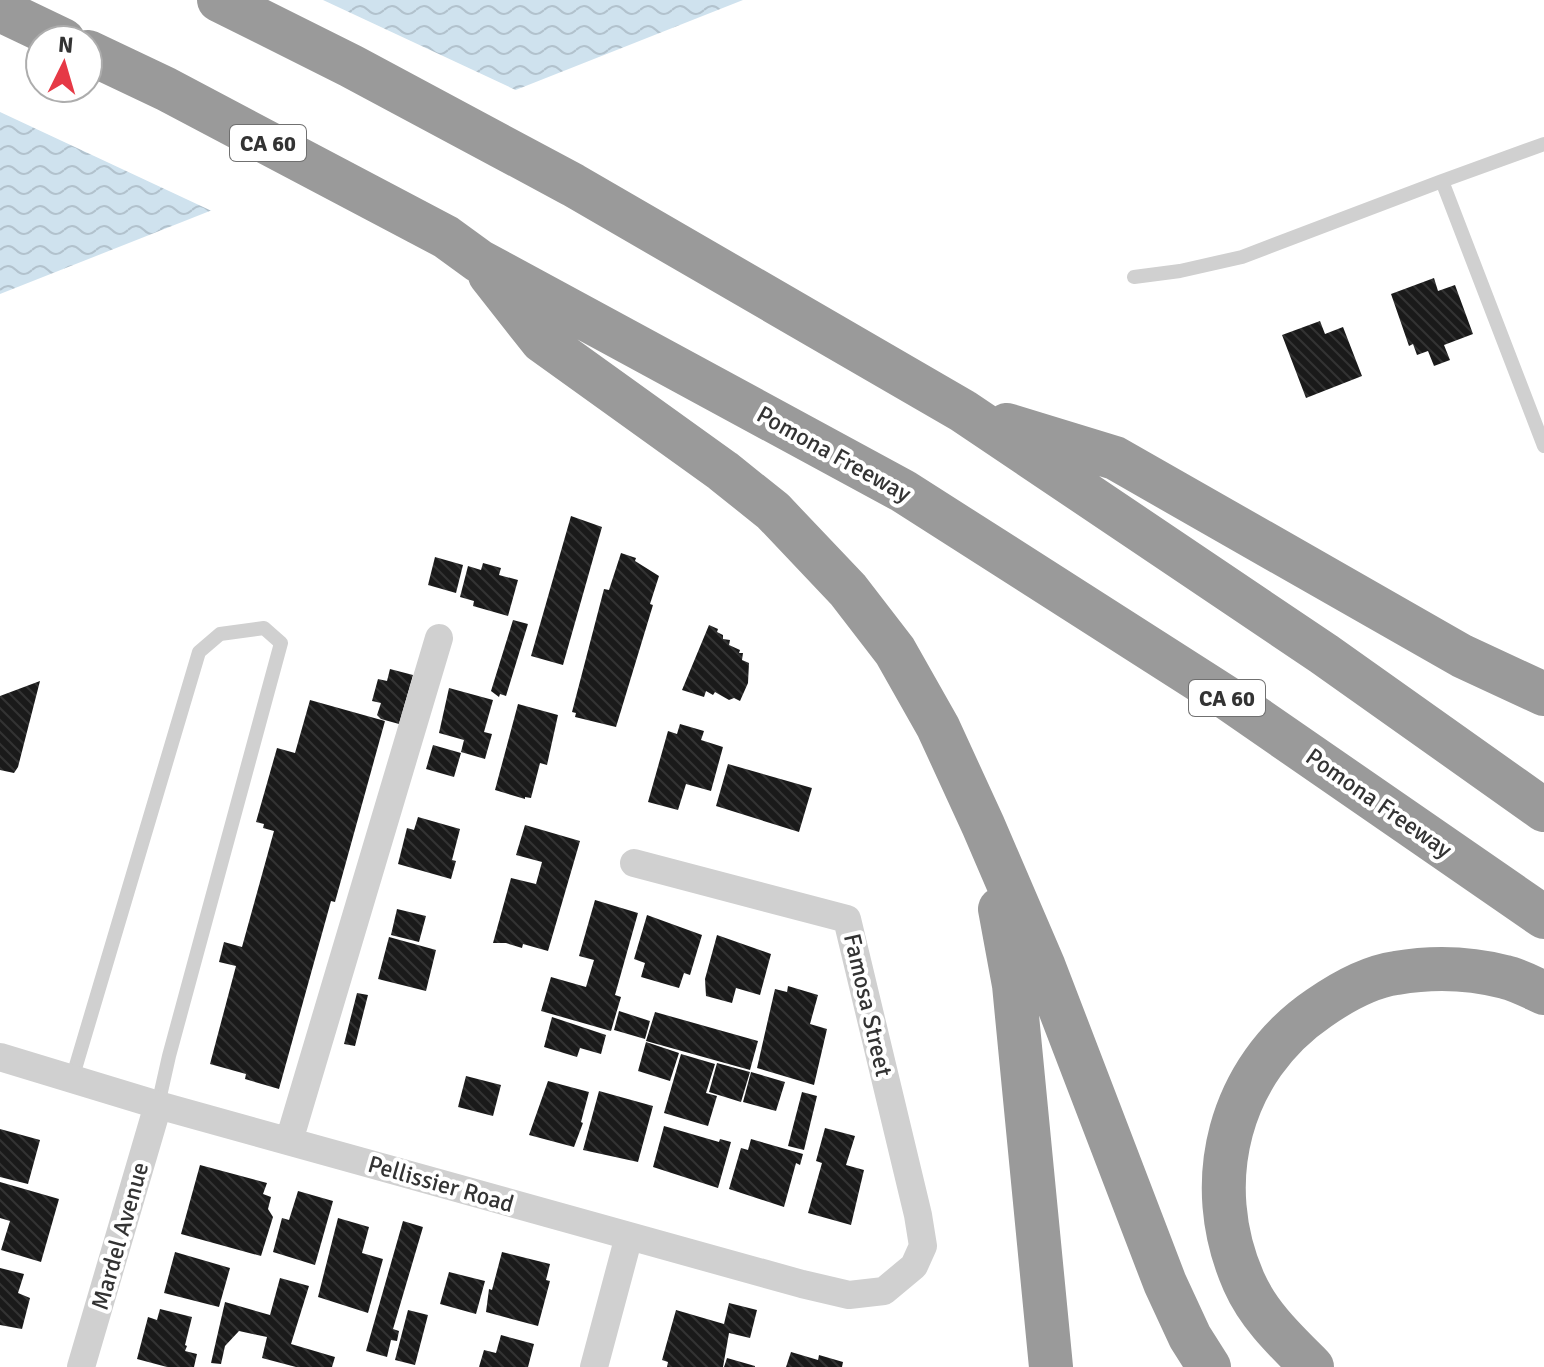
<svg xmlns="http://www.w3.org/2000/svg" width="1544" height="1367" font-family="Signika,sans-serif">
	<defs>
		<pattern id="water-waves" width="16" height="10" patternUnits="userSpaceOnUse" patternTransform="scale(2)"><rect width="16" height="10" fill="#cfe2ee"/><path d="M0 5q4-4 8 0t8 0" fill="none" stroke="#b2c2cd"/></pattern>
		<pattern id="building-back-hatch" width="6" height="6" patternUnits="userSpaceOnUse" patternTransform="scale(2)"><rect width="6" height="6" fill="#1a1a1a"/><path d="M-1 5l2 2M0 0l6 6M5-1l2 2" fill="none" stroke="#333"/></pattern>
	</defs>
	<rect width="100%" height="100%" fill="#fff"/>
	<path fill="url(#water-waves)" fill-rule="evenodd" d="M0 0H743L0 294ZM40 40H88V88H40Z"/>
	<path fill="#fff" fill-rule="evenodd" d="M0 0H323L520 92 216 213 0 112ZM40 40H88V88H40Z"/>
	<path fill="url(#building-back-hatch)" d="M1434 278 1438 291 1455 285 1473 334 1444 345 1450 360 1434 366 1428 351 1417 355 1413 344 1409 346 1391 294Z
		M1320 321 1325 334 1343 327 1362 376 1306 398 1282 335Z
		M571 516 602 527 563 665 531 656Z
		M621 553 636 558 635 561 659 576 650 604 653 605 616 727 575 717 576 713 572 712 604 589 609 590Z
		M435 557 463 565 456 593 428 585Z
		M483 563 501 568 499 575 518 580 508 616 473 606 474 601 460 597 468 566 481 570Z
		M513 620 528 624 506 696 500 694 499 697 491 691Z
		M709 625 718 629 717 632 723 635V639L730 640 729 645 740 650 739 653H743L742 660 749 663 748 683 740 701 734 698 729 700 715 692 713 695 706 691 704 697 682 690Z
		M390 669 413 675 399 724 381 719 377 715 381 703 372 701 378 679 387 681Z
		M40 681 18 767 14 773 0 770V696Z
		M449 688 493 700 484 732 492 734 485 759 461 752 464 740 439 733Z
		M310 700 385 721 335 902 331 901 279 1089 245 1079 246 1074 210 1064 236 966 219 962 224 942 242 947 274 831 263 828 264 824 256 822 277 748 295 753Z
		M518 704 558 715 547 765 540 763 531 798 525 797V799L495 790Z
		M680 724 704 731 701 740 723 747 711 791 686 784 678 810 648 802 668 731 677 734Z
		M433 745 461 753 454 777 426 769Z
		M728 764 812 788 799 832 716 806Z
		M418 817 460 829 452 860 456 861 451 879 398 864 407 828 414 830Z
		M525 825 580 841 548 951 523 944 522 948 506 943H493L511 878 536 884 542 862 516 855Z
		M595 900 638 913 615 995 621 997 611 1031 541 1011 551 977 586 987 594 960 579 956Z
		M397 909 426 916 419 942 391 935Z
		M647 915 702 935 690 975 684 973 679 988 641 977 645 963 634 959Z
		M717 935 771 954 760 995 736 988 732 1003 706 996 705 979Z
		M389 937 436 950 426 991 378 979Z
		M788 986 818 995 810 1024 827 1029 814 1085 757 1068 775 989 787 992Z
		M357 993 368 995 355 1046 344 1044Z
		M619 1011 650 1021 645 1039 614 1030Z
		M655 1012 758 1041 750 1070 646 1041Z
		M552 1017 606 1035 601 1054 580 1048 577 1057 544 1047Z
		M646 1042 679 1053 670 1081 638 1071Z
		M681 1054 715 1064 706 1093 717 1096 708 1126 664 1113Z
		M717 1063 750 1072 741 1102 709 1092Z
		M751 1072 785 1082 776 1111 743 1102Z
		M466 1076 501 1085 493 1116 458 1107Z
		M548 1081 589 1092 581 1122 583 1123 574 1147 529 1135Z
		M599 1091 653 1106 638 1162 583 1150Z
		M802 1092 817 1096 804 1150 788 1146Z
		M664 1126 719 1142 720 1139 731 1142 718 1188 653 1167Z
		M825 1128 855 1136 846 1165 864 1170 851 1225 808 1213 822 1163 816 1161Z
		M0 1129 40 1140 28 1184 0 1177Z
		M751 1139 803 1154 800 1165 796 1163 784 1207 729 1189 741 1148 748 1150Z
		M200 1165 267 1183 263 1194 271 1197 268 1209 273 1217 261 1256 181 1234Z
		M0 1182 59 1199 41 1262 1 1250 10 1221 0 1218Z
		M298 1191 333 1201 315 1265 273 1252 282 1218 289 1220Z
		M338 1218 369 1227 362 1253 383 1259 368 1313 318 1297Z
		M403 1221 423 1227 393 1329 399 1331 397 1341 391 1340 387 1357 366 1351Z
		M175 1252 230 1268 219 1307 164 1293Z
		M502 1252 550 1264 546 1280 550 1281 538 1326 486 1312 489 1289 492 1290Z
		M0 1268 24 1274 18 1293 30 1298 22 1329 0 1325Z
		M449 1272 485 1281 476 1314 440 1304Z
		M280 1278 309 1286 291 1344 335 1357 332 1367H296L262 1358 267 1337 239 1331 225 1346 221 1364 211 1363 225 1302 270 1315Z
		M729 1303 757 1310 750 1338 729 1333 723 1367H667L668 1362 662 1360 676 1310 724 1324Z
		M160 1309 192 1317 185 1345 187 1346 185 1351 197 1354 194 1367H167L137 1359 148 1317 157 1320Z
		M408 1310 428 1315 415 1365 395 1360Z
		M501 1335 534 1344 528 1367H479L484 1350 496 1353Z
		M791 1352 818 1360 819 1355 843 1362 842 1367H786Z
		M727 1358 755 1366V1367H724Z"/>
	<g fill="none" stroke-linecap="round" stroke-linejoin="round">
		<path stroke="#d0d0d0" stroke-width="14" d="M1544 144 1442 181 1544 446
			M1134 277 1180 271 1242 257 1442 181
			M72 1079 199 652 220 634 264 628 281 643 169 1056 158 1105"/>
		<path stroke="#d0d0d0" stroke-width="28" d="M0 1057 158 1105 802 1284 849 1295 884 1291 914 1266 923 1246 918 1215 847 919 634 863
			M289 1141 439 638
			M81 1367 158 1105
			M594 1367 629 1236"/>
		<path stroke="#9a9a9a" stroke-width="44" d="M219 0 351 66 573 185 963 411 1324 654 1544 810
			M0 10 63 40
			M88 52 166 89 446 237 479 261 903 491 1227 698 1544 917
			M490 275 542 341 723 471 773 511 848 590 895 651 938 727 983 825 1044 967 1165 1283 1190 1337 1209 1367
			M1007 425 1115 458 1462 656 1544 694
			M1000 909 1014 985 1051 1367
			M1312 1367C1286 1341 1259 1316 1244 1282 1200 1183 1229 1069 1319 1008 1342 992 1368 977 1396 973 1431 967 1470 968 1505 977 1518 980 1531 987 1544 993"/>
	</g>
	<g text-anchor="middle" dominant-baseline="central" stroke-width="8" stroke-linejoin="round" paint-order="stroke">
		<g fill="#fff" stroke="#707070" stroke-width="2">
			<rect x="230" y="125" width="76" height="36" rx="6"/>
			<rect x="1189" y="680" width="76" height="36" rx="6"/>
		</g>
		<g font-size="22" font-weight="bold" fill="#333">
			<text x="268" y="143">CA 60</text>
			<text x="1227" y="698">CA 60</text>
		</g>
		<g font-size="24" fill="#333" stroke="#fff">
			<text transform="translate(834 454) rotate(29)">Pomona Freeway</text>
			<text transform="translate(1379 803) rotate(35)">Pomona Freeway</text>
			<text transform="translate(868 1005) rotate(77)">Famosa Street</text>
			<text transform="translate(441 1184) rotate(16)">Pellissier Road</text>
			<text transform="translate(120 1236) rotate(-74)">Mardel Avenue</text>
		</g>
	</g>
	<g transform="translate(64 64) rotate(5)"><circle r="38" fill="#ffffff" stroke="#adadad" stroke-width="2"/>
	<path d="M0-6L14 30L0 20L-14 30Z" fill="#e63946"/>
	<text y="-12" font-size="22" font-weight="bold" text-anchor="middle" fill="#333333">N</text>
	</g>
</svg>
